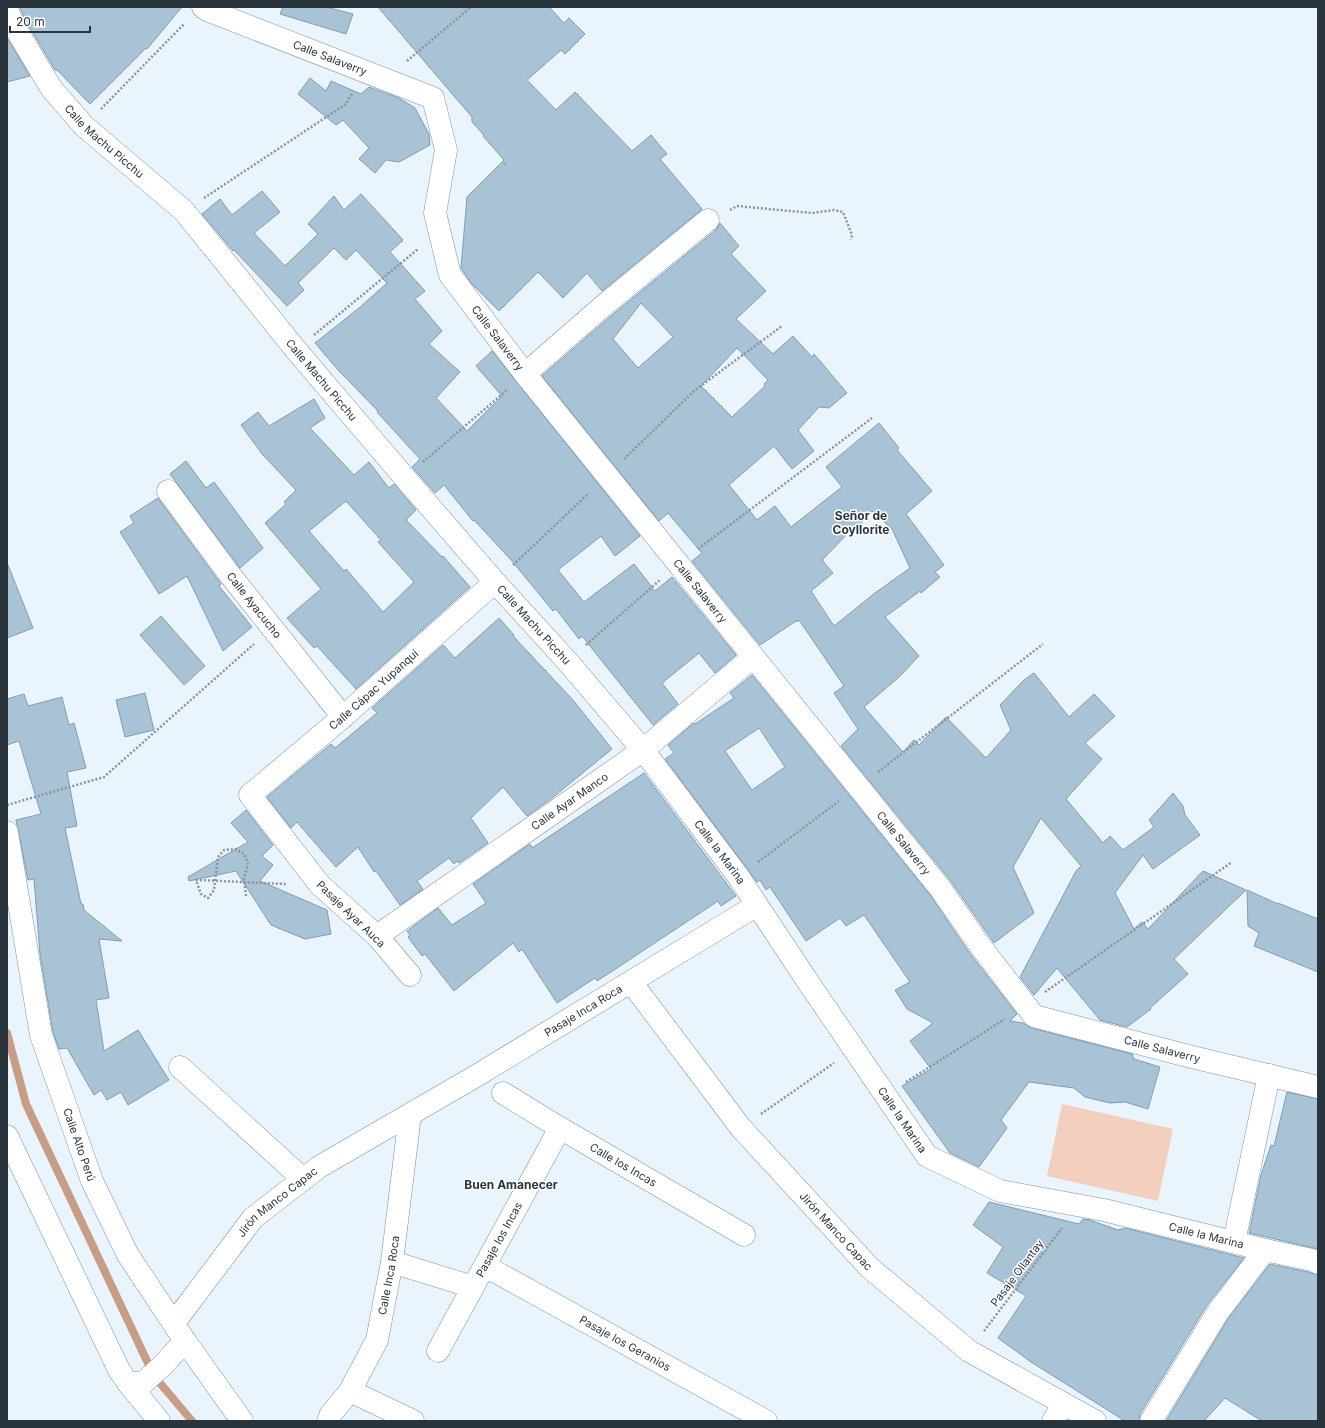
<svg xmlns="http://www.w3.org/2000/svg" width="1325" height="1428" font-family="Inter,sans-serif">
	<rect width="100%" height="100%" fill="#e9f4fd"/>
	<path fill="#f3d0be" d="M1062 1104 1173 1129 1158 1201 1047 1176Z"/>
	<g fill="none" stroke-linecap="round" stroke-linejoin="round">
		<path stroke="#c79d86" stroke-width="8" d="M7 1033 26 1104 154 1376 192 1421"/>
	</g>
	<path fill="#a8c2d6" stroke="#839cb0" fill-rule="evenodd" d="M20 7H182L147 49 146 48 90 104 57 70H55L24 18Z
		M283 7H326L353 14 346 34 280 14Z
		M378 7H549L564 23 569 18 585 34 565 54 561 50 527 80 556 110 575 92 632 151 651 135 667 154 660 159 702 209 602 291 587 273 563 298 538 272 499 311 471 283 461 268 467 197 502 162 506 165 503 161 504 160 483 136 484 135 472 122V117Z
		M7 38 30 76 7 82Z
		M310 78 326 91 331 81 361 94 369 87 399 98 415 108 429 134 430 145 399 162 386 160 375 173 359 159 369 148 343 120 336 125 298 94Z
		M262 191 280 212 254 233 285 266 318 234 308 224 334 196 344 210 361 194 403 240 390 252 425 291 415 299 442 331 429 344 460 372 436 398 467 431 502 396 476 366 492 351 640 536 615 556 601 536 558 570 584 602 634 564 655 591 672 577 736 655 715 673 699 653 662 683 678 704 653 725 582 636 579 639 556 609 553 611 512 561 474 520 473 521 444 485 435 493 412 467 420 459 377 412 378 411 339 371 315 343 359 308 387 283 356 250 346 260 334 248 298 283 304 290 287 306 234 250 233 251 202 214 220 199 232 215Z
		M720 223 739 246 731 254 766 291 736 319 773 354 793 336 812 357 814 354 847 393 829 408 819 407 798 430 814 451 792 469 774 446 729 485 757 520 775 506 791 527 842 487 826 467 879 423 899 448 897 450 932 491 906 514 944 565 935 572 940 577 921 593 920 591 885 617 919 656 899 677 864 707 903 752 914 740 919 745 946 717 986 758 1011 730 1000 705 1024 680 1034 673 1069 717 1094 694 1115 716 1085 743 1102 759 1066 799 1103 843 1110 836 1123 850 1154 827 1149 820 1173 793 1183 806 1185 815 1200 835 1153 869 1143 855 1115 893 1134 929 1142 922 1148 929 1203 871 1246 890 1174 959 1188 974 1150 1008 1151 1009 1127 1027 1100 1020 1057 968 1034 995 1020 977 1076 871 1081 866 1041 818 1013 867 1034 913 994 943 950 880 841 746 858 729 834 693 844 686 799 620 797 622 796 621 760 645 692 561 702 553 668 513 659 521 542 376 610 317 716 230ZM641 303 673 337 638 368 613 339ZM737 348 768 380 764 384 765 386 732 417 701 386ZM872 511 892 529 910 568 875 593 834 626 811 591 833 573 822 560 852 529 854 531Z
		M314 399 325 418 310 428 354 475 369 462 389 488 394 484 416 510 406 520 442 557 443 556 470 587 356 689 317 646 314 648 287 618 321 589 265 523 286 504 284 502 296 490 262 454 241 425 258 412 269 426ZM346 501 381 540 378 542 414 582 383 612 346 569 344 571 309 531Z
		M186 461 206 488 214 482 263 548 240 568 170 474Z
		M158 498 221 584 219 586 252 627 223 651 187 576 159 594 120 532 134 523 130 516Z
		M7 565H8L33 628 7 638Z
		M161 616 205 666 184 685 140 635Z
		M499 618 514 635 513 636 573 700 612 749 552 798 527 816 503 787 471 818 488 843 459 863 457 861 454 864 449 858 417 881 423 889 400 905 376 871 374 872 358 847 336 867 297 822 291 828 267 797 331 744 335 748 377 713 372 708 443 645 455 658Z
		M752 675 930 895 968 951 1017 1014 1010 1021 1023 1023 1031 1028 1132 1054 1134 1059 1160 1067 1148 1109 1125 1102 1110 1103 1085 1097 1074 1088 1029 1082 1001 1120 1007 1128 979 1167 950 1153 902 1086 931 1069 910 1041 933 1023 907 1009 895 990 910 982 864 915 846 926 840 918 806 941 770 887 766 890 760 880 757 882 665 759 674 753 668 745 694 723 695 724 734 698 730 693ZM759 728 785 767 752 790 725 751Z
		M145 693 154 730 125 737 116 700Z
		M24 694 28 706 62 697 69 725 74 723 86 768 67 772 77 826 65 828 81 904H83L84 910 122 941 99 939 109 998 96 1000 104 1051 138 1030 169 1080 128 1105 121 1092 107 1100 101 1090 94 1095 67 1048 59 1049 53 1032 40 954 34 879 28 880 16 820 41 814 19 741 7 745V699Z
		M644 773 736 896 721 906 718 901 614 970 597 981 595 978 557 1003 522 949 519 952 513 943 454 991 425 954 422 956 408 937 410 935 407 931 438 908 452 925 486 903 473 884 530 844 532 848Z
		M246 810 273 845 262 856 273 865 260 881 327 910 331 934 305 939 271 925 236 871 189 881 188 877 248 842 231 823Z
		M1247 890 1278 904V903L1318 919V972L1254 946 1259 933 1248 926Z
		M1287 1092 1318 1099V1249L1249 1233 1261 1175 1271 1145 1274 1146Z
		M989 1202 1079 1224 1083 1219 1090 1220 1118 1230 1125 1228 1244 1258 1207 1305 1140 1414 1139 1421H1125L1031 1362 998 1338 1026 1296 987 1273 1003 1247 973 1225Z
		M1270 1264 1308 1272 1318 1275V1421H1262L1225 1398 1204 1421H1166L1228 1319Z"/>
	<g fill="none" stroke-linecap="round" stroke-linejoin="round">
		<defs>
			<g id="minor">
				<path id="s1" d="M203 7 207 10 433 98 446 150 435 213 450 275 525 374 940 888 978 943 1034 1016 1192 1057 1318 1087"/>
				<path id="s2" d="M7 9 13 24 51 88 84 126 184 211 296 350 405 478 495 582 567 661 643 750 738 876 808 982 927 1156 1000 1191 1104 1210 1265 1250 1312 1260 1318 1263"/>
				<path d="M525 374 602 307 708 220"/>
				<path id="s3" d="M168 491 227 571 343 717"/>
				<path id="s4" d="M7 832 41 1035 92 1181 128 1255 185 1341 242 1421"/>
				<path id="s5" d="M377 936 643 750 753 657"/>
				<path id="s6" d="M410 975 377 936 320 885 250 795 343 717 495 582"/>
				<path id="s7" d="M631 982 741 1128 869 1267 969 1351 1095 1421"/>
				<path d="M180 1067 303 1179"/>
				<path id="s8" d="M503 1093 560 1128 744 1235"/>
				<path d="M7 1136 119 1370 128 1383H143L163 1365 185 1341"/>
				<path d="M1234 1242 1269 1075"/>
				<path d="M392 1262 473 1287"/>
				<path id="s9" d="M485 1266 766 1421"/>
				<path id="s10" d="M174 1323 253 1218 319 1167 476 1076 757 905"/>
				<path id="s11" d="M438 1351 560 1128"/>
				<path d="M128 1383 159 1421"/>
				<path d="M350 1391 413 1421"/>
				<path id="s12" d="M328 1421 331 1414 350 1391 377 1340 392 1262 410 1115"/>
				<path d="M1053 1421 1064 1404"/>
				<path d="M1151 1421 1218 1312 1265 1250"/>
			</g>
		</defs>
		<use href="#minor" stroke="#7c94a8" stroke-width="23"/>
		<path stroke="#8a949d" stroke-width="2.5" stroke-dasharray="2 2" stroke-linecap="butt" d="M407 61 471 7
			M101 109 184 24
			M204 198 346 104 353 92
			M730 210 737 206 812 213 834 210 843 212 852 235 851 240
			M314 335 418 249
			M624 459 694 391 782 326
			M423 462 507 390
			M698 549 872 418
			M513 565 589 493
			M586 645 660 580
			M878 772 1043 644
			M7 805 104 777 254 644
			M758 862 839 801
			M246 896 244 879 248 863 244 854 235 849 224 850 218 857 214 890 208 898 201 894 196 880C227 881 257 883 287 884
			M1045 992 1232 862
			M906 1082 1005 1019
			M761 1114 834 1063
			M984 1331 1062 1228"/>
		<use href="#minor" stroke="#fff" stroke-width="22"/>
	</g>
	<g text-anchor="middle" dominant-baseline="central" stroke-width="3" stroke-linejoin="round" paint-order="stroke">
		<g font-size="11" fill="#2a343c" stroke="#fff">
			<text stroke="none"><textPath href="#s1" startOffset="137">Calle Salaverry</textPath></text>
			<text stroke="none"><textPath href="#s2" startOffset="166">Calle Machu Picchu</textPath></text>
			<text stroke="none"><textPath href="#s1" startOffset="508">Calle Salaverry</textPath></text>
			<text stroke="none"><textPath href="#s2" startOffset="490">Calle Machu Picchu</textPath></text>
			<text stroke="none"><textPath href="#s1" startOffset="832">Calle Salaverry</textPath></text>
			<text stroke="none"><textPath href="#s3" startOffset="143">Calle Ayacucho</textPath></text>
			<text stroke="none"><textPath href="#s2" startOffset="814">Calle Machu Picchu</textPath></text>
			<text stroke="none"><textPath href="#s6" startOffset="404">Calle Cápac Yupanqui</textPath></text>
			<text stroke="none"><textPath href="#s5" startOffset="235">Calle Ayar Manco</textPath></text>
			<text stroke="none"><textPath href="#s1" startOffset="1156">Calle Salaverry</textPath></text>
			<text stroke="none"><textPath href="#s2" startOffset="1108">Calle la Marina</textPath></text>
			<text transform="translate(351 914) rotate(44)">Pasaje Ayar Auca</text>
			<text stroke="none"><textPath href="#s10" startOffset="522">Pasaje Inca Roca</textPath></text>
			<text stroke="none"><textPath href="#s1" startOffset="1505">Calle Salaverry</textPath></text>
			<text stroke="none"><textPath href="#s2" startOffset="1432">Calle la Marina</textPath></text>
			<text stroke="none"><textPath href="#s4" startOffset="322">Calle Alto Perú</textPath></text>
			<text stroke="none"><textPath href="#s8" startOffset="140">Calle los Incas</textPath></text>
			<text stroke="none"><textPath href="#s10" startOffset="160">Jirón Manco Capac</textPath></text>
			<text stroke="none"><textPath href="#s7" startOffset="323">Jirón Manco Capac</textPath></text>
			<text stroke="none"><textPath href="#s2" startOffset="1768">Calle la Marina</textPath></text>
			<text stroke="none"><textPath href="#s11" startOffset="127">Pasaje los Incas</textPath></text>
			<text transform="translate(1017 1273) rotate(-53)">Pasaje Ollantay</text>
			<text stroke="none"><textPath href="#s12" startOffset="161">Calle Inca Roca</textPath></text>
			<text stroke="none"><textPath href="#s9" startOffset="160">Pasaje los Geranios</textPath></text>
		</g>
		<g font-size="12" font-weight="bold" fill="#2a343c" stroke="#fff">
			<text x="861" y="515">Señor de<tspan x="861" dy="14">Coyllorite</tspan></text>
			<text x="511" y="1184">Buen Amanecer</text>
		</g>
	</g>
	<rect width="1325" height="1428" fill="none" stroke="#2a343c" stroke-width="16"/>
	<path d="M10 26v6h80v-6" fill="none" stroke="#2a343c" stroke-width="2"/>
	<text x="16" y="26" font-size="12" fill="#2a343c" stroke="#ffffff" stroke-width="3" paint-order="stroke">20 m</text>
</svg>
